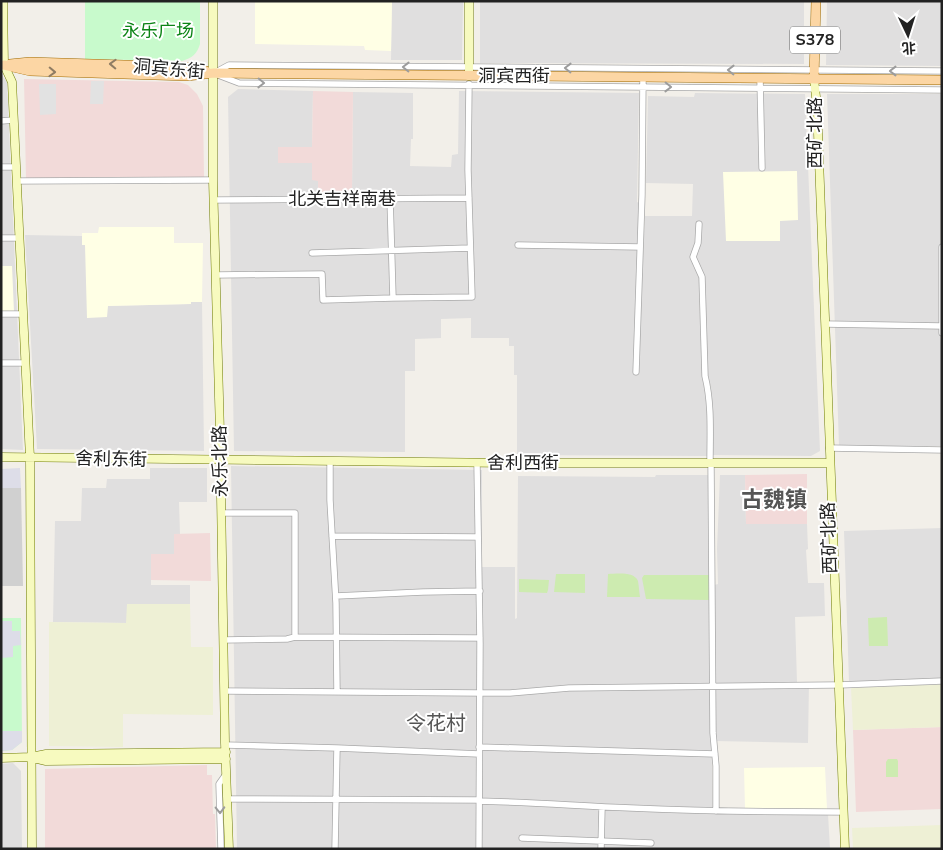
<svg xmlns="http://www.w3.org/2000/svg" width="943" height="850" font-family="'Nunito Sans','Noto Sans SC',sans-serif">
	<rect width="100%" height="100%" fill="#f2efe9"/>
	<path fill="#e0dfdf" d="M392 1H463L462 60H391Z
		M480 1H804V64L480 63Z
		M827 1H942L941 66 826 65Z
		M1 74 7 82 23 450 1 449Z
		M238 89 313 91 312 147H278L312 163V180H318V193H352L353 92 413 93V139H411L410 166 451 167 452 155 458 154 459 91 639 93 637 202 639 203 641 295 645 216H692L693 184 646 183 648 96 694 97 695 93 805 94 820 451 811 456 713 455 711 387 707 377 703 296H699L703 383 708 397 707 456 517 455V375H514V346H509V338H471V318L441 319V338L415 339V371H405V452L234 451 228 97Z
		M827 94H942L939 328 942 350V446H839Z
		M25 235 82 236V245H85L108 306 190 304 191 302H202L204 451 37 449Z
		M231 466 482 470V567H515V619L517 618 518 476 655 477 656 475H710L709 633 713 814H828L830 849H482V805L478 849H237Z
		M150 468H207V502H179L180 534H174V554L151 555V585H190V604H127V623L53 622 55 521H81L82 488H106L107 479H150Z
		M720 475H745L746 524H807L808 549 806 550 808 583H824L825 616 795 617 797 682H809L808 743 715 741 714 585 718 584 717 549Z
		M942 528V679L849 682 844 531Z
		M13 763 21 771 22 849H1V764Z"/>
	<path fill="#f2dad9" d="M24 79 179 82 188 85 197 94 203 106 204 177 26 179Z
		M313 91 353 92 352 193H318V181L312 180V163H278V147H312Z
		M807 474V524H746L745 475Z
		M210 533 211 581 151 580V554H174V534Z
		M942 727V809L856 812 853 730Z
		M207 765V775H212L213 814H215L216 849H45V769Z"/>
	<path fill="#ffffe5" d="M255 1H392L391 51 365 50 364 46 255 44Z
		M797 171 798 220 780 221V241H726L723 172Z
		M99 227H174V243H203L202 302H191V304L108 306 107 317 87 318 85 245H82V233H98Z
		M1 266H12L14 312H1Z
		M825 767 827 809H745L744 768Z"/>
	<path fill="#d0d0d0" d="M1 488H21L23 586H1Z"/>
	<path fill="#eef0d5" d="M127 604H190L191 647H213V715L123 714V747L49 746V622L126 623Z
		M942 684V727L853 730 851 688Z
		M942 825V849H853L852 828Z"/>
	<path fill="#cdebb0" d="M556 574H585V593L554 592Z
		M608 574C616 574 634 571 638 581 639 586 639 592 640 597H607Z
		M644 575H709V600L646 599 642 578Z
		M519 579 549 580 548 590 547 593 519 592Z
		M887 617 888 646H869L868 618Z
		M888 759H897L898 761V777H886V762Z"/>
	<path fill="#c8facc" d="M85 1H200V44C197 54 192 58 182 61L85 59Z
		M1 618H21L22 742 12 750 1 751Z"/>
	<path fill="#e2e2e2" d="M91 81H104L103 104H90Z
		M39 84H56V114L40 115Z"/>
	<path fill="#dddde8" d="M20 468 21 488H1V469Z
		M1 621H12V631H20L21 645 13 646V657L1 658Z
		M1 731H22V742L12 750 1 751Z"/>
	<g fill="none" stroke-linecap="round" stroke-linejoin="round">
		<defs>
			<path id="street" d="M216 72 229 65 942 71
				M218 75 239 83 942 90
				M760 79 762 168
				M1 121 14 120
				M1 167H16
				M17 181 213 180
				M390 198 393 298
				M214 200 469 198
				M699 224 698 243 693 257 702 277 705 376C712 404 710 434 710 463
				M1 238H19
				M518 245 640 247
				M942 247V333
				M312 253 470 248
				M216 275 322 274 323 300 393 298 472 297 468 170 469 84
				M1 314H23
				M825 324 941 326
				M1 363H25
				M636 372 642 195 643 77
				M829 448 942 450
				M330 461V500L336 603 337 692
				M477 463 480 643 479 849
				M711 463 713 733 716 766V811
				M221 513H295V637
				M332 536 478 537
				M336 596 423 592 480 591
				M223 640 287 639 295 637 480 638
				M839 685 942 681
				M224 691 480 693H510L569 688 834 685
				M225 745 337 748 479 754
				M479 747 715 754
				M227 799 479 800
				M479 801C530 802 580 806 631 808 700 811 770 812 839 812
				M522 838 651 843
				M221 849 219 784 226 774
				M335 849 337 748
				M601 849 602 807"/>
			<path id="secondary" d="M3 1 4 65 12 82 30 458 32 849
				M213 1V180L220 433 225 743 229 849
				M469 76V1
				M814 79 817 106 845 849
				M1 457 509 463H826
				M1 758 31 757 46 754 226 752
				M33 758 46 761 226 759"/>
			<path id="primary" d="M10 64 30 62 187 67 206 71
				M4 65 30 71 187 76 214 73 942 80
				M814 79 816 1"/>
		</defs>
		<use href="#street" stroke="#a9a9a9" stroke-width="7"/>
		<use href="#secondary" stroke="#707d05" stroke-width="9"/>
		<use href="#primary" stroke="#a06b00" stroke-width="10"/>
		<use href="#street" stroke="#fff" stroke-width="5.5"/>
		<use href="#secondary" stroke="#f7fabf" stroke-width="8"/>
		<use href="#primary" stroke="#fcd6a4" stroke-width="9"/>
	</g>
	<defs><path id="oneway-chevron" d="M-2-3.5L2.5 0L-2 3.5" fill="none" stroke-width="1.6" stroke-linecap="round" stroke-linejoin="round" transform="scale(1.25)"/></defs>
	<g stroke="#8f7c63">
		<use href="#oneway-chevron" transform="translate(113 64) rotate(-178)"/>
		<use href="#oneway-chevron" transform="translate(52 72) rotate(2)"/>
	</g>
	<g stroke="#9c9c9c">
		<use href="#oneway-chevron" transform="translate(406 67) rotate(-179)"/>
		<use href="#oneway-chevron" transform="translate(568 68) rotate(-179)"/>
		<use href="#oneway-chevron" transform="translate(731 70) rotate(-179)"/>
		<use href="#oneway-chevron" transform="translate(893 71) rotate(-180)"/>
		<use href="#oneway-chevron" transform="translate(261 83) rotate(1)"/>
		<use href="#oneway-chevron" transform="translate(668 87) rotate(1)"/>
		<use href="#oneway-chevron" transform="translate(220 810) rotate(89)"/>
	</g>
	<g text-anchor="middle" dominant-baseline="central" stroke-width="4" stroke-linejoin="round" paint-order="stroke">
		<rect fill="#fff" stroke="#646464" stroke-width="1" x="790" y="26.5" width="50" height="27" rx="4"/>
		<g font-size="16" font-weight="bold" fill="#222">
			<text x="815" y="40">S378</text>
		</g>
		<g font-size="18" fill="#0c8416" stroke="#fff">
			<text x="158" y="31">永乐广场</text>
		</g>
		<g font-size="18" fill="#222" stroke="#fff">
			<text transform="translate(169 69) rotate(5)">洞宾东街</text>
			<text x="514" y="76">洞宾西街</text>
			<text transform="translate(815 133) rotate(-90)">西矿北路</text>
			<text x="342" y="199">北关吉祥南巷</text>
			<text transform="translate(111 459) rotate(1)">舍利东街</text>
			<text transform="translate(220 461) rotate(-91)">永乐北路</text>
			<text x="523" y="463">舍利西街</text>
			<text transform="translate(829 538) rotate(-92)">西矿北路</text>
		</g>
		<g font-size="20" fill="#555" stroke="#fff">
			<text x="436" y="723">令花村</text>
		</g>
		<g font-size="22" font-weight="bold" fill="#555" stroke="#fff">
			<text x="774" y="500">古魏镇</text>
		</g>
	</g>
	<rect width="943" height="850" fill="none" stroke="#222222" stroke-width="5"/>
	<g transform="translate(908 35) rotate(176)" stroke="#ffffff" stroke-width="4" paint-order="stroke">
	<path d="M0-4L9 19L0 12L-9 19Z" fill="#222222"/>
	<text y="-8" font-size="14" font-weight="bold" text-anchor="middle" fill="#222222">北</text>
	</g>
</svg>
